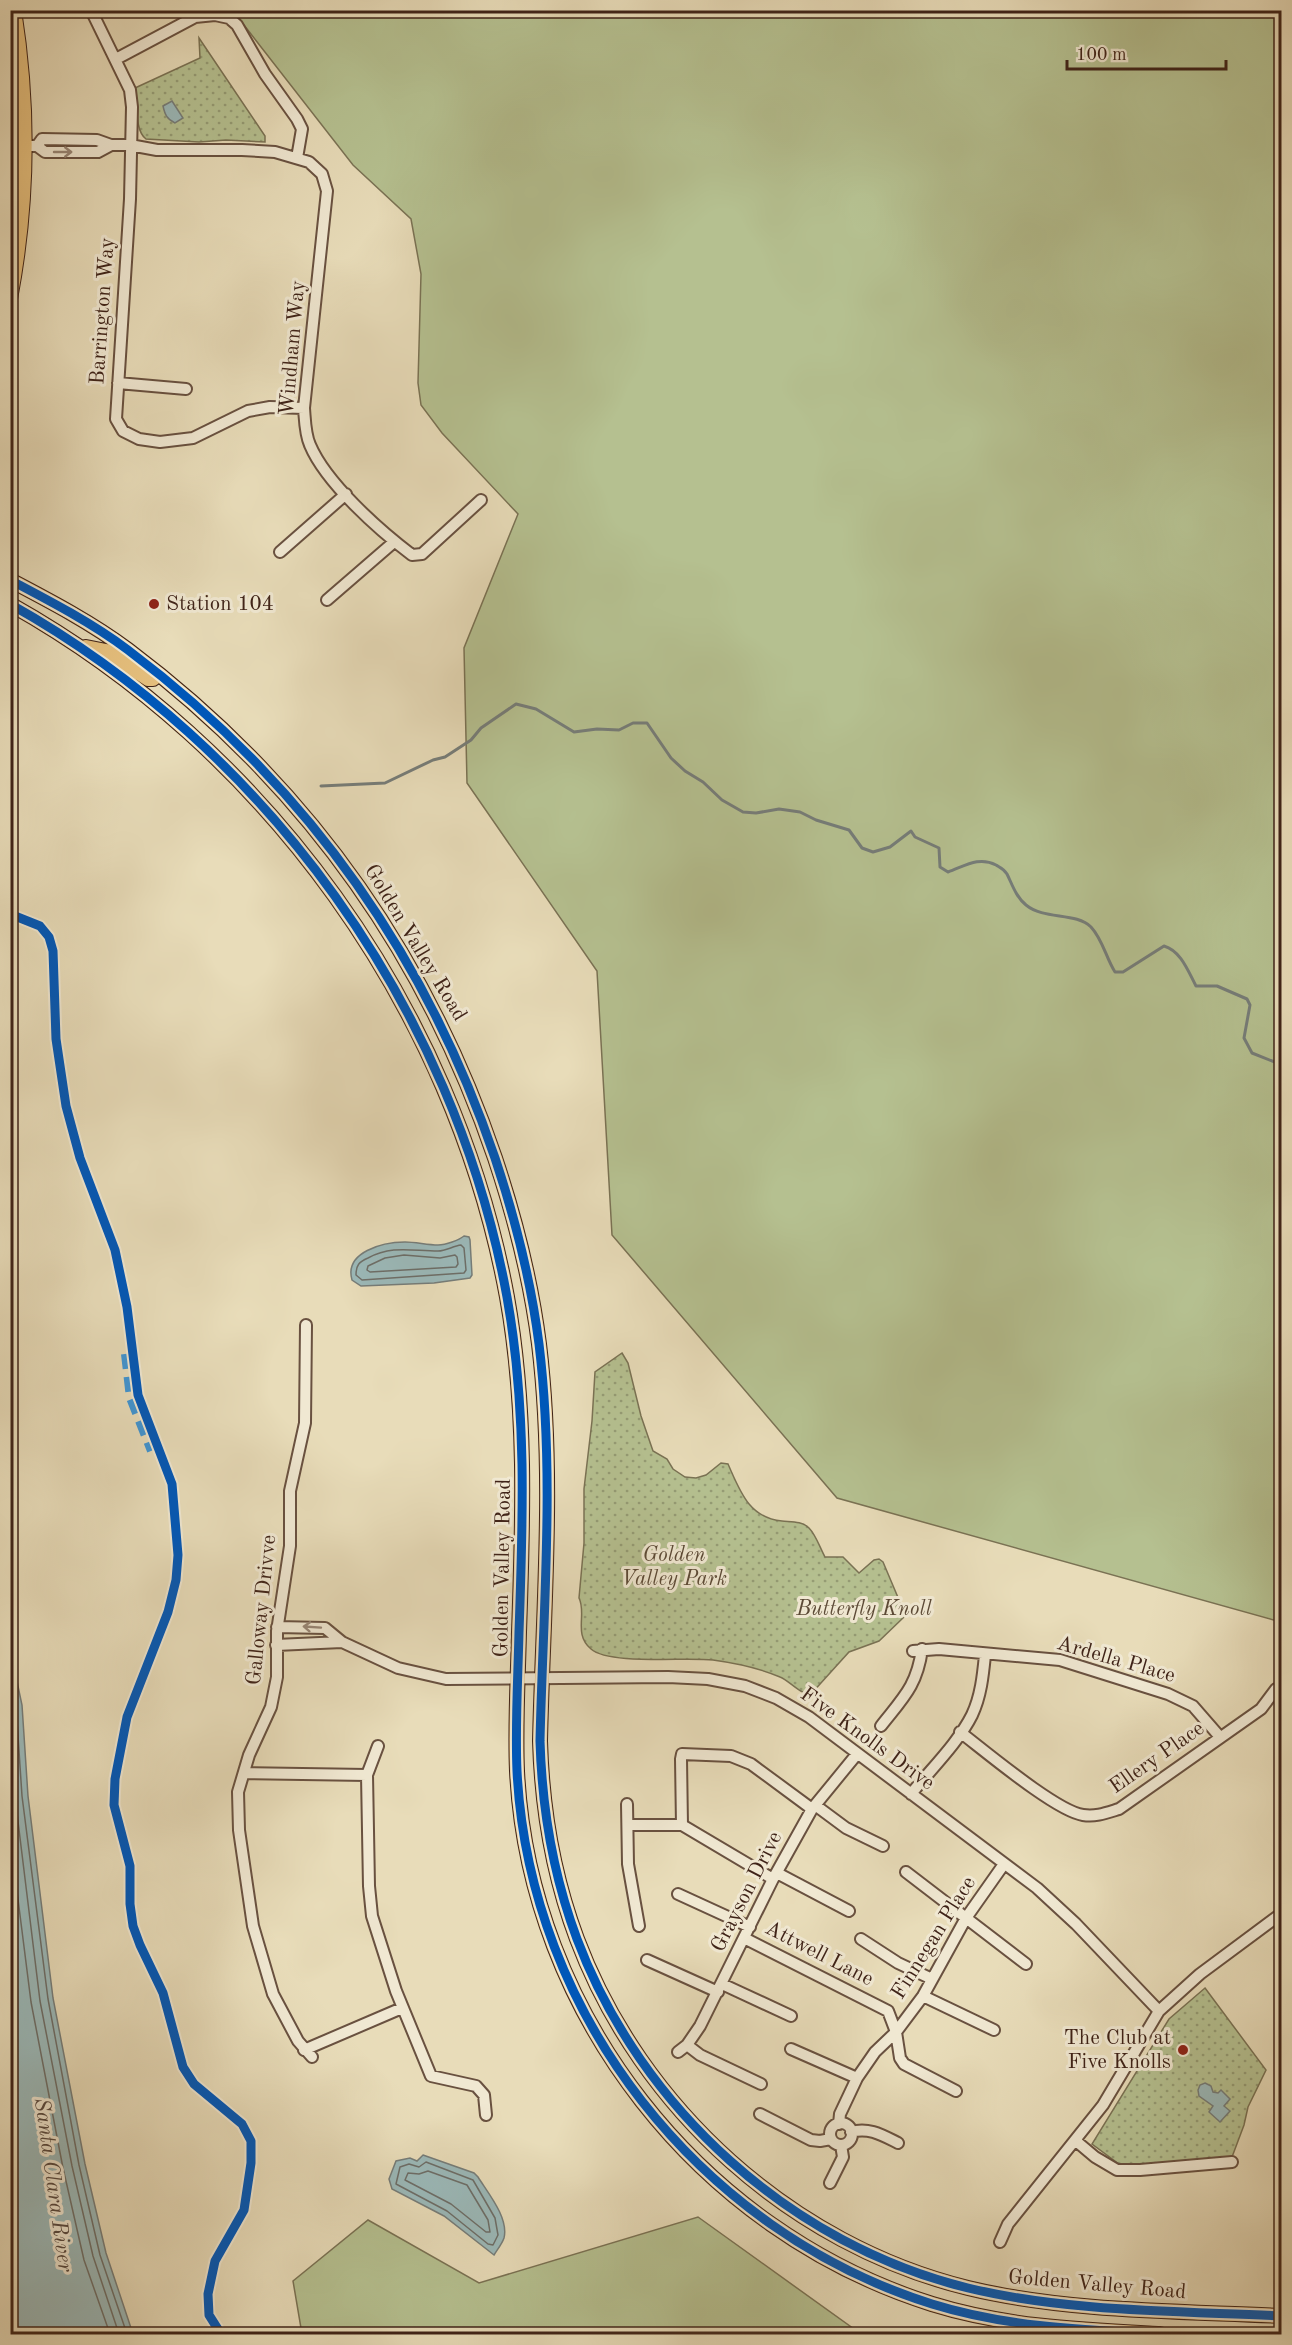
<svg xmlns="http://www.w3.org/2000/svg" width="1292" height="2345" font-family="'Old Standard TT',serif">
	<defs>
		<pattern id="park-dots" width="8" height="8" patternUnits="userSpaceOnUse" patternTransform="scale(1.5)"><rect width="8" height="8" fill="#b5c090"/><path d="M2 2h.1M6 6h.1" fill="none" stroke="#959c75" stroke-width="1.8" stroke-linecap="round"/></pattern>
	</defs>
	<rect width="100%" height="100%" fill="#e8dcb9"/>
	<filter id="stains"><feTurbulence type="fractalNoise" baseFrequency=".00333" numOctaves="4"/><feColorMatrix values="0 0 0 0 .2 0 0 0 0 .09 0 0 0 0 .02 0 0 0 .5 -.17"/></filter>
	<radialGradient id="worn" r=".72"><stop offset=".6" stop-color="#630" stop-opacity="0"/><stop offset="1" stop-color="#630" stop-opacity=".3"/></radialGradient>
	<path fill="#b5c090" stroke="#7a7254" stroke-width="1.5" d="M233 11H1281V1622L837 1498 612 1235 597 971 467 783 464 648 518 514 442 433 421 405 418 383 421 274 411 219 353 165Z
		M698 2217 861 2334H302L293 2281 368 2220 479 2283Z"/>
	<path fill="url(#park-dots)" stroke="#7a7254" stroke-width="1.5" d="M199 38 265 136V142L226 140 199 142 146 139C134 130 138 103 135 88L200 58Z
		M622 1353 628 1363 641 1416 653 1451 667 1459 673 1469 685 1477 696 1478 706 1475 721 1463 728 1464C740 1491 749 1518 782 1521 791 1522 802 1521 809 1528 816 1535 820 1548 825 1557H843L859 1573 874 1560 879 1559 883 1562 902 1607 904 1617 879 1641 849 1652 811 1694C799 1694 790 1681 780 1677 759 1668 735 1663 713 1660 685 1657 609 1665 591 1649 573 1634 587 1614 579 1598L584 1543V1489L592 1421 595 1372Z
		M1205 1988 1266 2070 1248 2107 1244 2125 1232 2157 1133 2165 1119 2164 1092 2144 1169 2019Z"/>
	<path fill="#9bb9b9" stroke="#767d79" stroke-width="1.5" d="M172 101 183 118 175 123C167 119 165 115 163 106Z
		M464 1236 469 1237 470 1240 472 1275 470 1278 434 1283 361 1286 352 1280C344 1252 383 1242 405 1242 416 1242 427 1245 438 1245 446 1245 459 1240 464 1236Z
		M11 1653 22 1705 28 1796 53 1998 85 2164 106 2253 133 2334H11Z
		M1205 2083 1211 2086 1213 2092 1218 2093 1221 2090 1230 2099 1224 2106 1230 2111 1220 2122 1209 2112 1213 2106 1199 2096 1198 2090 1200 2085Z
		M423 2155 474 2173 478 2177C488 2193 509 2218 504 2238 502 2244 497 2250 494 2255L444 2216 392 2189 389 2179 396 2161 410 2158 417 2161Z"/>
	<g fill="none" stroke-linecap="round" stroke-linejoin="round">
		<path stroke="#6d6e68" stroke-width="1.5" d="M461 1245 464 1248 466 1270 464 1273 362 1280 356 1275C356 1265 359 1262 368 1258 392 1245 412 1251 438 1251 446 1251 453 1246 461 1245Z
			M404 1255 440 1258 455 1255 457 1257 458 1264 456 1267 370 1272 367 1270 368 1266 385 1258Z
			M10 1681 16 1706 22 1796 48 1999 79 2165 100 2255 127 2334
			M10 1733 15 1797 40 2001 72 2166 93 2256 119 2334
			M10 1836 31 2002 63 2168 84 2260 110 2334
			M426 2162 473 2180 495 2218 498 2235 493 2245 488 2244 447 2211 396 2184 400 2167 409 2164 419 2167Z
			M428 2171 467 2185 488 2220 490 2232H486L451 2204 405 2180 408 2173 419 2174Z"/>
		<path stroke="#767d79" stroke-width="3" d="M321 786 385 783 433 760 445 757 471 740 481 728 516 704 536 709 574 732 597 729 619 730 633 723H647L671 758 685 771 703 782 722 800 743 812 756 813 779 809 800 812 816 820 849 830 862 848 873 852 890 847 911 831 915 837 939 848 940 867 948 872C965 866 979 856 996 865 1001 868 1004 869 1007 874 1012 884 1016 897 1026 905 1044 920 1076 912 1091 927 1103 940 1106 958 1115 972H1123L1164 946C1181 951 1188 971 1196 986H1217L1247 999 1250 1005 1244 1038 1252 1053 1282 1065"/>
		<defs>
			<path id="minor" d="M91 10 130 90 132 107 130 199 116 419 123 431 139 439 160 442 193 438 248 411 270 407 304 408
				M116 59 195 17 215 15 229 18 237 25 265 74 297 119 302 129 297 158
				M31 146H37L45 152H98L111 145
				M37 146 42 139 97 140 111 145H130L157 150H242L275 152 309 162 322 174 327 191 304 408C305 420 305 434 310 445 326 483 379 530 412 555L422 554 481 500
				M118 383 186 389
				M280 552 346 494
				M327 600 394 542
				M306 1325 305 1423 290 1491V1546L277 1631V1677L271 1707 249 1755 238 1792 239 1830 253 1926 273 1994 298 2041 312 2057
				M277 1627 325 1628 342 1642 398 1668 446 1679 668 1677 708 1679 745 1686 776 1698 809 1717 1037 1888 1076 1924 1159 2011
				M276 1645 342 1642
				M913 1651 939 1649 1060 1660 1168 1694 1193 1706 1220 1737
				M881 1726C903 1698 917 1686 922 1649
				M960 1732C985 1751 1056 1811 1083 1815 1096 1817 1106 1813 1119 1809L1261 1709 1276 1689
				M378 1746 367 1775 369 1886 372 1916 396 1991 431 2076 476 2086 484 2095 486 2115
				M244 1773 367 1775
				M911 1794C931 1769 958 1743 972 1715 981 1696 983 1675 985 1655
				M627 1804 628 1864 639 1926
				M815 1805 846 1828 883 1846
				M628 1825H682
				M682 1825 681 1759 682 1754 731 1756 751 1764 812 1809
				M682 1825 773 1879
				M906 1872 1026 1964
				M777 1873 849 1911
				M678 1894 750 1927
				M744 1938 888 2011 896 2032 900 2058 904 2064 956 2091
				M861 1939 898 1963 932 1979
				M647 1960 718 1992
				M722 1984 791 2016
				M923 1996 994 2030
				M687 2045 700 2055 761 2084
				M791 2049 857 2078
				M304 2050 402 2008
				M678 2052 687 2045 700 2026 773 1879 812 1809 857 1754
				M760 2114 811 2140 820 2141 831 2139
				M830 2134a11 11 0 1 1 22 0a11 11 0 1 1-22 0Z
				M839 2124 840 2114 857 2078 875 2052 896 2032 923 1996 966 1918 1004 1864
				M851 2132C869 2127 882 2135 898 2143
				M1076 2141 1095 2157 1117 2170H1140L1232 2162
				M830 2183 843 2157 841 2145
				M1000 2242 1008 2224 1103 2105 1159 2011 1200 1974 1282 1913"/>
			<path id="major" d="M10 299C28 205 29 105 14 10
				M10 580C50 601 92 623 128 650 302 781 425 952 495 1158 515 1218 531 1281 539 1344 555 1476 543 1609 540 1741 542 1809 553 1875 577 1939 641 2109 792 2245 968 2288 1067 2312 1180 2311 1282 2316
				M10 604C267 748 454 1008 507 1297 527 1408 523 1520 519 1632 518 1678 515 1725 517 1771 529 2014 700 2231 932 2304 1006 2327 1083 2330 1160 2334
				M86 647 106 651 148 679H153L158 674"/>
		</defs>
		<use href="#minor" stroke="#695140" stroke-width="14"/>
		<use href="#major" stroke="#3f2318" stroke-width="16"/>
		<use href="#minor" stroke="#f0e8d2" stroke-width="10"/>
		<use href="#major" stroke="#e4be7c" stroke-width="14"/>
		<path stroke="#3f95d4" stroke-width="8" stroke-dasharray="15 8" stroke-linecap="butt" d="M125 1354 130 1398 151 1451"/>
		<defs>
			<path id="cycleway" d="M10 580C50 601 92 623 128 650 302 781 425 952 495 1158 515 1218 531 1281 539 1344 555 1476 543 1609 540 1741 542 1809 553 1875 577 1939 641 2109 792 2245 968 2288 1067 2312 1180 2311 1282 2316
				M10 604C267 748 454 1008 507 1297 527 1408 523 1520 519 1632 518 1678 515 1725 517 1771 529 2014 700 2231 932 2304 1006 2327 1083 2330 1160 2334
				M10 914 40 926 49 937 53 951 56 1039 66 1106 80 1158 115 1250 127 1307 138 1395 172 1484 178 1555 176 1580 168 1612 127 1717 115 1779 114 1805 130 1866V1904L133 1926 140 1945 163 1993 183 2067 194 2084 242 2124 251 2141V2163L244 2210 215 2261 208 2294 209 2315 221 2334"/>
		</defs>
		<use href="#cycleway" stroke="#f0e8d2" stroke-width="13"/>
		<use href="#cycleway" stroke="#0057b8" stroke-width="9"/>
	</g>
	<defs><path id="oneway-shaft" d="M-6 0H5M1.5-3L5.5 0L1.5 3" fill="none" stroke-width="1.6" stroke-linecap="round" stroke-linejoin="round" transform="scale(1.5)"/></defs>
	<g stroke="#988675">
		<use href="#oneway-shaft" transform="translate(63 152)"/>
		<use href="#oneway-shaft" transform="translate(312 1627) rotate(-176)"/>
	</g>
	<g fill="#8f2418" stroke="#f0e8d2" stroke-width="2">
		<circle cx="154" cy="604" r="6"/>
		<circle cx="1183" cy="2050" r="6"/>
	</g>
	<g text-anchor="middle" dominant-baseline="central" stroke-width="6" stroke-linejoin="round" paint-order="stroke">
		<g font-size="21" fill="#3f2318" stroke="#f0e8d2">
			<text transform="translate(103 311) rotate(-86)">Barrington Way</text>
			<text transform="translate(293 348) rotate(-85)">Windham Way</text>
			<text transform="translate(415 943) rotate(59)">Golden Valley Road</text>
			<text transform="translate(503 1568) rotate(-89)">Golden Valley Road</text>
			<text transform="translate(262 1610) rotate(-84)">Galloway Drivve</text>
			<text transform="translate(1116 1660) rotate(16)">Ardella Place</text>
			<text transform="translate(867 1739) rotate(36)">Five Knolls Drive</text>
			<text transform="translate(1157 1758) rotate(-35)">Ellery Place</text>
			<text transform="translate(747 1892) rotate(-63)">Grayson Drive</text>
			<text transform="translate(934 1938) rotate(-58)">Finnegan Place</text>
			<text transform="translate(819 1954) rotate(27)">Attwell Lane</text>
			<text transform="translate(1097 2285) rotate(5)">Golden Valley Road</text>
		</g>
		<g font-size="21" fill="#3f2318" stroke="#f0e8d2" text-anchor="start">
			<text x="166" y="604">Station 104</text>
			<text x="1171" y="2038" text-anchor="end">The Club at<tspan x="1171" dy="24">Five Knolls</tspan></text>
		</g>
		<g font-size="21" font-style="italic" fill="#5c4a36" stroke="#f0e8d2">
			<text x="674" y="1555">Golden<tspan x="674" dy="24">Valley Park</tspan></text>
			<text x="864" y="1609">Butterfly Knoll</text>
		</g>
		<g font-size="22" font-style="italic" fill="#564840" stroke="#f0e8d2">
			<text transform="translate(53 2185) rotate(82)">Santa Clara River</text>
		</g>
	</g>
	<rect width="1292" height="2345" fill="none" stroke="#e8dcb9" stroke-width="36"/>
	<rect x="12" y="12" width="1268" height="2321" fill="none" stroke="#3f2318" stroke-width="3"/>
	<rect x="18" y="18" width="1256" height="2309" fill="none" stroke="#3f2318" stroke-width="1.5"/>
	<path d="M1067 60v9h159v-9" fill="none" stroke="#3f2318" stroke-width="3"/>
	<text x="1076" y="60" font-size="18" fill="#3f2318" stroke="#f0e8d2" stroke-width="4.5" paint-order="stroke">100 m</text>
	<rect width="100%" height="100%" filter="url(#stains)"/>
	<rect width="100%" height="100%" fill="url(#worn)"/>
</svg>
